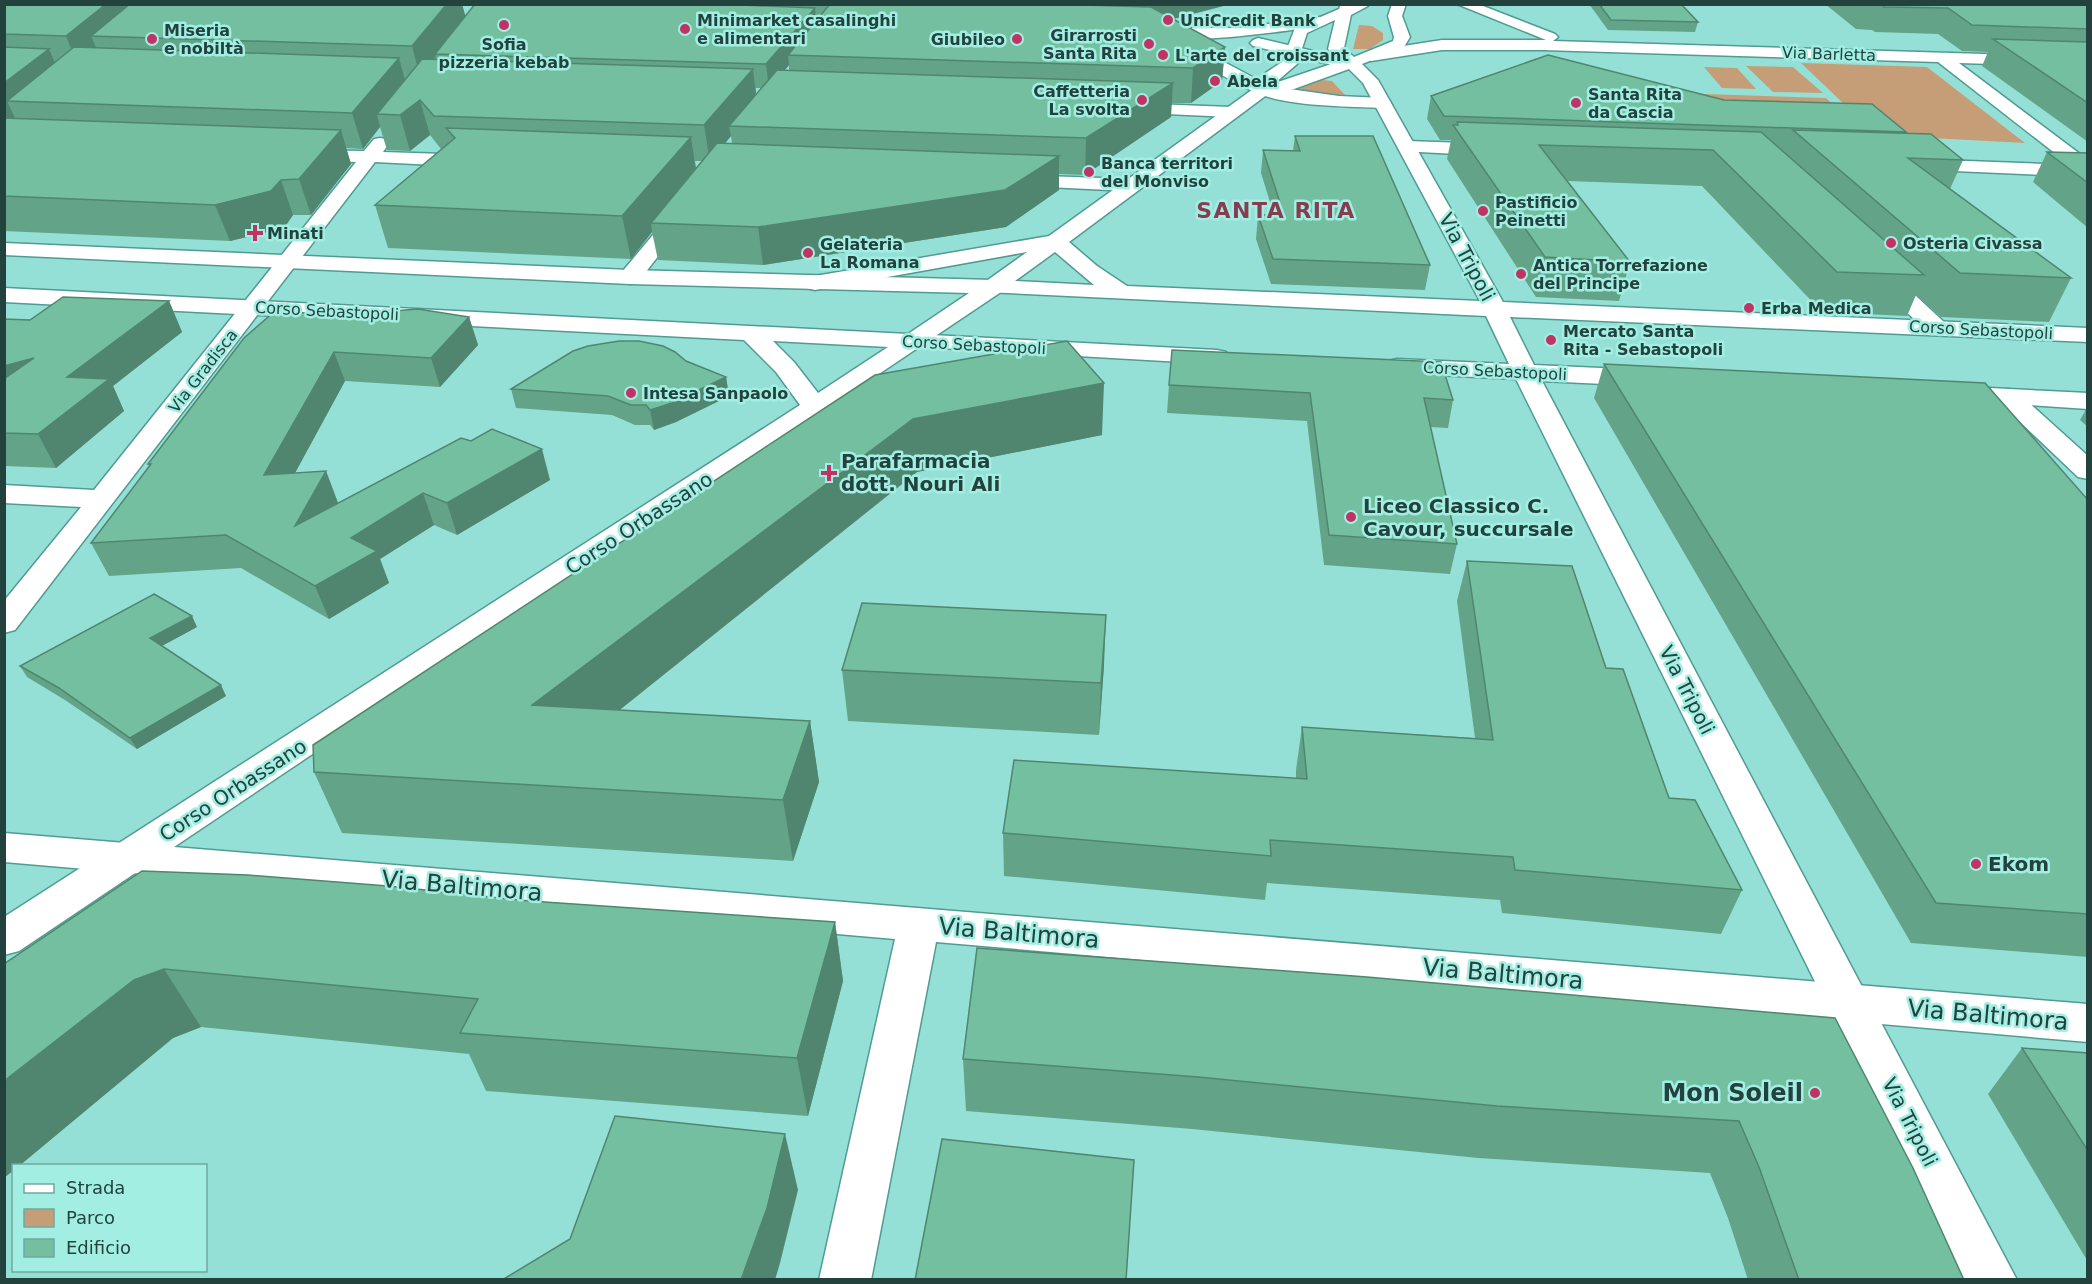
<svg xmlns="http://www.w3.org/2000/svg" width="2092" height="1284" font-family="'DejaVu Sans',sans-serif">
	<rect width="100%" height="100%" fill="#95e0d6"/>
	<path fill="#c59e78" d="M1359 25 1372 26 1383 33V40L1370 49H1353Z
		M1801 63 1927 67 2025 143 1893 136 1867 126Z
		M1746 66 1793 67 1823 93 1773 92Z
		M1704 67 1737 68 1756 89 1722 88Z
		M1321 80 1332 81 1346 96 1340 97 1294 91Z
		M1704 94 1826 98 1853 123 1725 119Z"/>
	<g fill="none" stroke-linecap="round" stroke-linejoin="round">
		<defs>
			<path id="minor" d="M1457 4H1478L1555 34 1558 37 1553 41 2088 57V67L1959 63 2088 160V177L1908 169 1906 165 1908 161 1915 159 2070 165 1938 62 1543 50H1442L1371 61 1363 56 1371 51 1442 40H1546Z
				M1321 17 1326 18 1328 21 1326 24C1301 30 1163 49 1148 33L1156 28H1239Z
				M1258 38 1355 61 1357 64 1349 69 1253 46 1250 43 1253 40Z
				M1185 41 1269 86 1339 96 1382 98 1388 99 1391 103 1388 107 1382 108C1346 106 1290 107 1257 93 1230 82 1205 64 1180 49L1177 46Z
				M1128 103 1231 107 1237 108 1240 112 1237 116 1231 117 1122 112 1119 108 1122 104Z
				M380 138 386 139 389 143 383 152 475 155 482 157 484 161 482 165 475 167 375 162 15 630 4 633V601L81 507 4 503V485L94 490 356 162 305 160 298 158 296 154 298 150 364 151 374 139Z
				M1407 141 1495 144 1502 146 1504 150 1502 154 1495 156 1400 151 1398 147 1400 143Z
				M1015 175 1130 179 1137 181 1140 185 1137 189 1130 191 1008 185 1005 181 1008 177Z
				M684 204 691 206 694 210 638 282 630 284 622 282 619 277 622 272 677 206Z
				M1879 267 1887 269 1945 323 1949 328 1945 333 1937 335 1929 333 1871 279 1868 274 1871 269Z
				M2008 389 2017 392 2088 456V479L2078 477 1999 402 1995 397 1999 392Z
				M4 833 2088 1004V1042L936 942 871 1280H819L895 939 4 862Z"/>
			<path id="tertiary" d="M1341 4 1368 6 1351 15 1344 48 1354 57 1393 41 1394 37 1388 16 1392 4H1406L1402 16 1410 37 1404 47 1362 64 1378 80 1503 302 2088 328V342L1510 317 1534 365 1645 370 1654 373 1658 378 1654 383 1645 386 1542 381 2017 1280H1963L1516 379 1397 373 1388 371 1385 366 1388 361 1397 359 1509 364 1486 316 985 292 982 287 985 282 1027 252 815 290 807 288 804 283 807 278 815 276 1049 236 1256 87 1264 74 1282 62 1295 28 1339 9ZM1335 20 1328 49 1340 61 1275 83 1297 64 1307 33ZM1349 69 1363 83 1480 301 1127 286 1097 266 1069 242 1268 94 1294 89ZM1055 252 1094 285 1015 281Z
				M913 334 1217 350 1226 352 1229 357 1226 362 1217 364 904 346 901 341 904 336Z
				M1951 386 2088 393V409L1942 399 1938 394 1942 389Z"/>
			<path id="secondary" d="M4 243 630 270 993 280 1001 282 1004 287 1001 292 19 951 4 955V917L800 405 776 372 744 340 4 302V288L908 334 969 293 630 284 4 255ZM773 341 888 347 818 393 794 362Z"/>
		</defs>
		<use href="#minor" stroke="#519b92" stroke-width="3"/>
		<use href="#tertiary" stroke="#519b92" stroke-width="3"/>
		<use href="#secondary" stroke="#519b92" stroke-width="3"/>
		<use href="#minor" fill="#fff" fill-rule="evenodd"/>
		<use href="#tertiary" fill="#fff" fill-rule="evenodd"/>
		<use href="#secondary" fill="#fff" fill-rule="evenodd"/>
	</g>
	<path fill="#63a489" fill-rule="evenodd" d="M4 4H1231L1173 19 1225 47 1222 81 1191 103H1171V117L1085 175 1059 174V190L1006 227 763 265 658 260 652 232 631 259 388 248 375 205 441 149 430 135 410 151 387 150 380 127 363 149 346 148 351 164 311 215H293L284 228 230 241 4 231ZM462 5 474 6 465 16ZM789 65V71H784ZM756 88H761L756 94ZM731 136 732 143H725ZM695 161H702L696 168Z
		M1589 4H1681L1698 22 1695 32 1608 30Z
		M1825 4H2088V142L1982 66 1988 52 1962 51 1938 34 1875 32 1872 30 1856 29Z
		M1431 96 1724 100 1906 132 1905 134 1963 160 1950 189 2071 278 2049 322 1941 317 1916 295 1907 316 1822 312 1702 186 1568 181 1630 262 1619 301 1536 297 1447 159 1451 140H1440L1427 119Z
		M1295 136 1430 265 1425 290 1271 284 1256 239 1258 215H1274L1261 173 1263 150 1293 151Z
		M2047 152 2088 153V228L2033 182Z
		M169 301 182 332 113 386 124 411 56 468 4 466V319L30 320Z
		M469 317 478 345 440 387 345 381 295 473 326 471 338 503 461 438 550 480 457 535 434 525 380 559 389 583 329 619 241 568 109 576 91 543 149 467 148 464 387 318Z
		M686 361 726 377 729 396 676 422 654 430 650 425H635L612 415 516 408 511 389Z
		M1604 364 2088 500V957L1911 943 1594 398Z
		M875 375 1102 435 917 472 619 710 810 721 819 782 793 861 342 833 314 772Z
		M1169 385 1453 400 1448 428 1430 427 1457 544 1450 574 1324 565 1307 421 1167 413Z
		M2088 406V427L2080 420Z
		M1467 561 1606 668 1669 798 1742 890 1721 934 1502 913 1500 900 1267 883 1265 900 1004 876 1003 833 1296 779V770L1302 727 1475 738 1457 601Z
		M197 627 162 646 226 696 137 749 65 700 27 677 20 666Z
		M1104 665 1099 735 848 721 842 670Z
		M530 901 835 922 843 981 808 1116 486 1091 469 1054 201 1027 173 1038 19 1166H14L4 964Z
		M1835 1018 1964 1280H1748L1728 1218 1710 1173 1478 1158 1192 1129 966 1111 963 1059Z
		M2022 1048 2088 1053V1262L1988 1094Z"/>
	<path fill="#50866f" d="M106 4H152L91 36 97 50 78 66 66 36Z
		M447 4H462L466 18 435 54 436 56 420 77 412 46Z
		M1147 4H1231L1146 26Z
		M815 8 817 30 788 55 789 65 769 89 766 64Z
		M1225 47 1222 81 1191 103 1193 68Z
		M49 49 62 79 7 101 15 118 4 127V83Z
		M399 58 408 91 377 114 380 127 363 149 352 113Z
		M753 69 757 103 729 126 731 136 710 162 704 125Z
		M1173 83 1171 117 1085 175 1086 138Z
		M420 100 430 135 410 151 400 115Z
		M341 130 351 164 311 215 299 179Z
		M691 137 697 177 651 223 652 232 631 259 622 216Z
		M1059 156V190L1006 227 763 265 758 227Z
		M281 180 293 215 284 228 230 241 215 205Z
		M169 301 182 332 113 386 124 411 56 468 38 434 67 377Z
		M469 317 478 345 440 387 431 358Z
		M334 352 345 381 277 506 264 475Z
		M34 358 4 402V366Z
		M726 377 729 396 676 422 654 430 650 410Z
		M1104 383 1102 435 917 472 551 765 532 705 913 419Z
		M542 449 550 480 457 535 447 503Z
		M326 471 338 503 295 526Z
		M423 493 434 525 380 559 389 583 329 619 315 586 351 538Z
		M1106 615 1104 665 1099 735 1101 683Z
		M192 616 197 627 156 649 150 638Z
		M221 685 226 696 137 749 130 738Z
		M810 721 819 782 793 861 783 800Z
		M835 922 843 981 808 1116 797 1058Z
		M164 969 201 1027 173 1038 19 1166H14V1170L4 1178V1081L134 980Z
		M785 1134 798 1190 780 1263 775 1280H741Z"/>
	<path fill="#73bf9f" stroke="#50866f" stroke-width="1.5" d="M4 4H106L66 36 4 34Z
		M130 4H447L412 46 91 36Z
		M475 4H718L815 8 766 64 435 54Z
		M830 4H1049L1151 7 1225 47 1193 68 788 55Z
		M1599 4H1681L1698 22 1611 20Z
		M1881 4H2088V29L1972 25 1948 8 1884 7Z
		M1993 39 2088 42V103Z
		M4 47 49 49 4 83Z
		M74 47 399 58 352 113 7 101Z
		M1548 55 1724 100 1872 104 1906 132 1444 116 1431 96Z
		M422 59 753 69 704 125 434 116 420 100 400 115 377 114Z
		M777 70 1173 83 1086 138 729 126Z
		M4 118 341 130 299 179 281 180 271 191 215 205 4 196Z
		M1457 122 1761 132 1924 275 1837 272 1713 150 1539 145 1630 262 1545 257 1453 125H1458Z
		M446 128 691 137 622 216 375 205 455 138Z
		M1793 130 1931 134 1963 160 1908 158 2071 278 1960 273Z
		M1295 136H1373L1430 265 1273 259 1258 215H1284L1263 150 1300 151Z
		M717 143 1059 156 1005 190 758 227 651 223Z
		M2047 152 2088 153V183Z
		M63 297 169 301 67 377 109 379 38 434 4 433V379L34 358 4 366V319L30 320Z
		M418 309 469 317 431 358 334 352 264 475 326 471 295 526 461 438 471 441 492 429 542 449 447 503 423 493 351 538 377 551 315 586 226 535 91 543 151 464H148L244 338 275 311 387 318 393 311Z
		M619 341H639L663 346 675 352 686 361 726 377 672 403 650 410 646 405H631L608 396 511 389 573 351 588 346Z
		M1067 341 1104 383 913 419 532 705 810 721 783 800 314 772 313 745 875 375Z
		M1172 350 1441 362 1453 400 1424 398 1457 544 1329 535 1310 393 1169 385Z
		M1604 364 1985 383 2088 500V914L1936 903Z
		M1467 561 1572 566 1606 668 1623 669 1669 798 1695 800 1742 890 1515 870 1513 857 1270 840 1271 856 1003 833 1014 760 1307 779 1302 727 1493 740Z
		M154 594 192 616 150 638 221 685 130 738 59 688 20 666Z
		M862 603 1106 615 1101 683 842 670Z
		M142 871 248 875 388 886 530 901 835 922 797 1058 460 1033 478 999 164 969 134 980 4 1081V964Z
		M977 948 1367 977 1835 1018 1913 1168 1964 1280H1799L1759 1167 1739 1121 1497 1106 1198 1077 963 1059Z
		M2022 1048 2088 1053V1151Z
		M615 1116 785 1134 767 1208 741 1280H502L570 1239Z
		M942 1139 1134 1160 1126 1280H915Z"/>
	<g fill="#c03363" stroke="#a2eee3" stroke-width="2">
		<circle cx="1168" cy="20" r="6"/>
		<circle cx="504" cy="25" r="6"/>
		<circle cx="685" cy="29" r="6"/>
		<circle cx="152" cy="39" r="6"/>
		<circle cx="1017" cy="39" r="6"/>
		<circle cx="1149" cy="44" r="6"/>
		<circle cx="1163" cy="55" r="6"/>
		<circle cx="1215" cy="81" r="6"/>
		<circle cx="1142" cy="100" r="6"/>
		<circle cx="1576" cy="103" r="6"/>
		<circle cx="1089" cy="172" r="6"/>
		<circle cx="1483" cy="211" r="6"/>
		<path d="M252 224h6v6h6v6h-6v6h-6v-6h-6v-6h6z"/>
		<circle cx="1891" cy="243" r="6"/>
		<circle cx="808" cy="253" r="6"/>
		<circle cx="1521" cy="274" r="6"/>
		<circle cx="1749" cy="308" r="6"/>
		<circle cx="1551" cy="340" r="6"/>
		<circle cx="631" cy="393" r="6"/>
		<path d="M826 464h6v6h6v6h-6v6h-6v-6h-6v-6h6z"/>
		<circle cx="1351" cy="517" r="6"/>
		<circle cx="1976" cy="864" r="6"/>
		<circle cx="1815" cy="1093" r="6"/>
	</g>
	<g text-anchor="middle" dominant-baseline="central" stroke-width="5" stroke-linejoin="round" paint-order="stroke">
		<g font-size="16" font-weight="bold" fill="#23423e" stroke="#a2eee3" text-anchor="start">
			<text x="697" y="20">Minimarket casalinghi<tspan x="697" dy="18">e alimentari</tspan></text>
			<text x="1180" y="20">UniCredit Bank</text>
			<text x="164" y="30">Miseria<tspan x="164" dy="18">e nobiltà</tspan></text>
			<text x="1137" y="35" text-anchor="end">Girarrosti<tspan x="1137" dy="18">Santa Rita</tspan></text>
			<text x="1005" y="39" text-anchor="end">Giubileo</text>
			<text x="504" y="44" text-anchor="middle">Sofia<tspan x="504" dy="18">pizzeria kebab</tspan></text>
			<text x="1175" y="55">L'arte del croissant</text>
			<text x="1227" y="81">Abela</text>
			<text x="1130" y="91" text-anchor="end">Caffetteria<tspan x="1130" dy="18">La svolta</tspan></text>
			<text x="1588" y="94">Santa Rita<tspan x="1588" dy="18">da Cascia</tspan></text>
			<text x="1101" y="163">Banca territori<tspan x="1101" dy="18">del Monviso</tspan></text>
			<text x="1495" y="202">Pastificio<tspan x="1495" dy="18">Peinetti</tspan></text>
			<text x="267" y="233">Minati</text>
			<text x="1903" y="243">Osteria Civassa</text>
			<text x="820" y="244">Gelateria<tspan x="820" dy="18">La Romana</tspan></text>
			<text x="1533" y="265">Antica Torrefazione<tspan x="1533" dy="18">del Principe</tspan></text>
			<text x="1761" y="308">Erba Medica</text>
			<text x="1563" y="331">Mercato Santa<tspan x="1563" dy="18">Rita - Sebastopoli</tspan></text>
			<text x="643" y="393">Intesa Sanpaolo</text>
		</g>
		<g font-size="16" fill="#23423e" stroke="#a2eee3">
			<text transform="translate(1829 54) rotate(2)">Via Barletta</text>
			<text transform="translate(327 311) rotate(3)">Corso Sebastopoli</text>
			<text transform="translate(1981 330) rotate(3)">Corso Sebastopoli</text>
			<text transform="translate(974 345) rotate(3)">Corso Sebastopoli</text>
			<text transform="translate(203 371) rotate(-52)">Via Gradisca</text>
			<text transform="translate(1495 371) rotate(3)">Corso Sebastopoli</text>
		</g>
		<g font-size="20" fill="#23423e" stroke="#a2eee3">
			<text transform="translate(1467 257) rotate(62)">Via Tripoli</text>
			<text transform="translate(639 523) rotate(-33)">Corso Orbassano</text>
			<text transform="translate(1687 690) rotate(63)">Via Tripoli</text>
			<text transform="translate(233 790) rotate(-33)">Corso Orbassano</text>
			<text transform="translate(1910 1122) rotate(63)">Via Tripoli</text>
		</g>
		<g font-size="20" font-weight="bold" fill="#23423e" stroke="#a2eee3" text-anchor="start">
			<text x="841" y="461">Parafarmacia<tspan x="841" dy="23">dott. Nouri Ali</tspan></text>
			<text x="1363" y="506">Liceo Classico C.<tspan x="1363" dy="23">Cavour, succursale</tspan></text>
			<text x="1988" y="864">Ekom</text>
		</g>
		<g font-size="22" font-weight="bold" letter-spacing="1.5" fill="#853d50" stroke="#a2eee3">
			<text x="1276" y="210">SANTA RITA</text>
		</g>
		<g font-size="24" fill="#23423e" stroke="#a2eee3">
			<text transform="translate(462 886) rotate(5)">Via Baltimora</text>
			<text transform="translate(1019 933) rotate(5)">Via Baltimora</text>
			<text transform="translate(1503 974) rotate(5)">Via Baltimora</text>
			<text transform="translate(1988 1015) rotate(5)">Via Baltimora</text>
		</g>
		<g font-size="24" font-weight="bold" fill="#23423e" stroke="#a2eee3" text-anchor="end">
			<text x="1803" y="1093">Mon Soleil</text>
		</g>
	</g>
	<rect width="2092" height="1284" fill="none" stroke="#23423e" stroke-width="12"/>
	<rect x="12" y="1164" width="195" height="108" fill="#a2eee3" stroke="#6fa9a1" stroke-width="1.5"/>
	<rect x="24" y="1184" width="30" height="9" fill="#ffffff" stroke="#6fa9a1" stroke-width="1.5"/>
	<text x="66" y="1194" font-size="18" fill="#23423e">Strada</text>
	<rect x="24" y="1209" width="30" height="18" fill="#c59e78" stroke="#6fa9a1" stroke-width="1.5"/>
	<text x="66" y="1224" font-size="18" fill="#23423e">Parco</text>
	<rect x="24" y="1239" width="30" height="18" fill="#73bf9f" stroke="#6fa9a1" stroke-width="1.5"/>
	<text x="66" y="1254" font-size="18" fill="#23423e">Edificio</text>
</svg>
